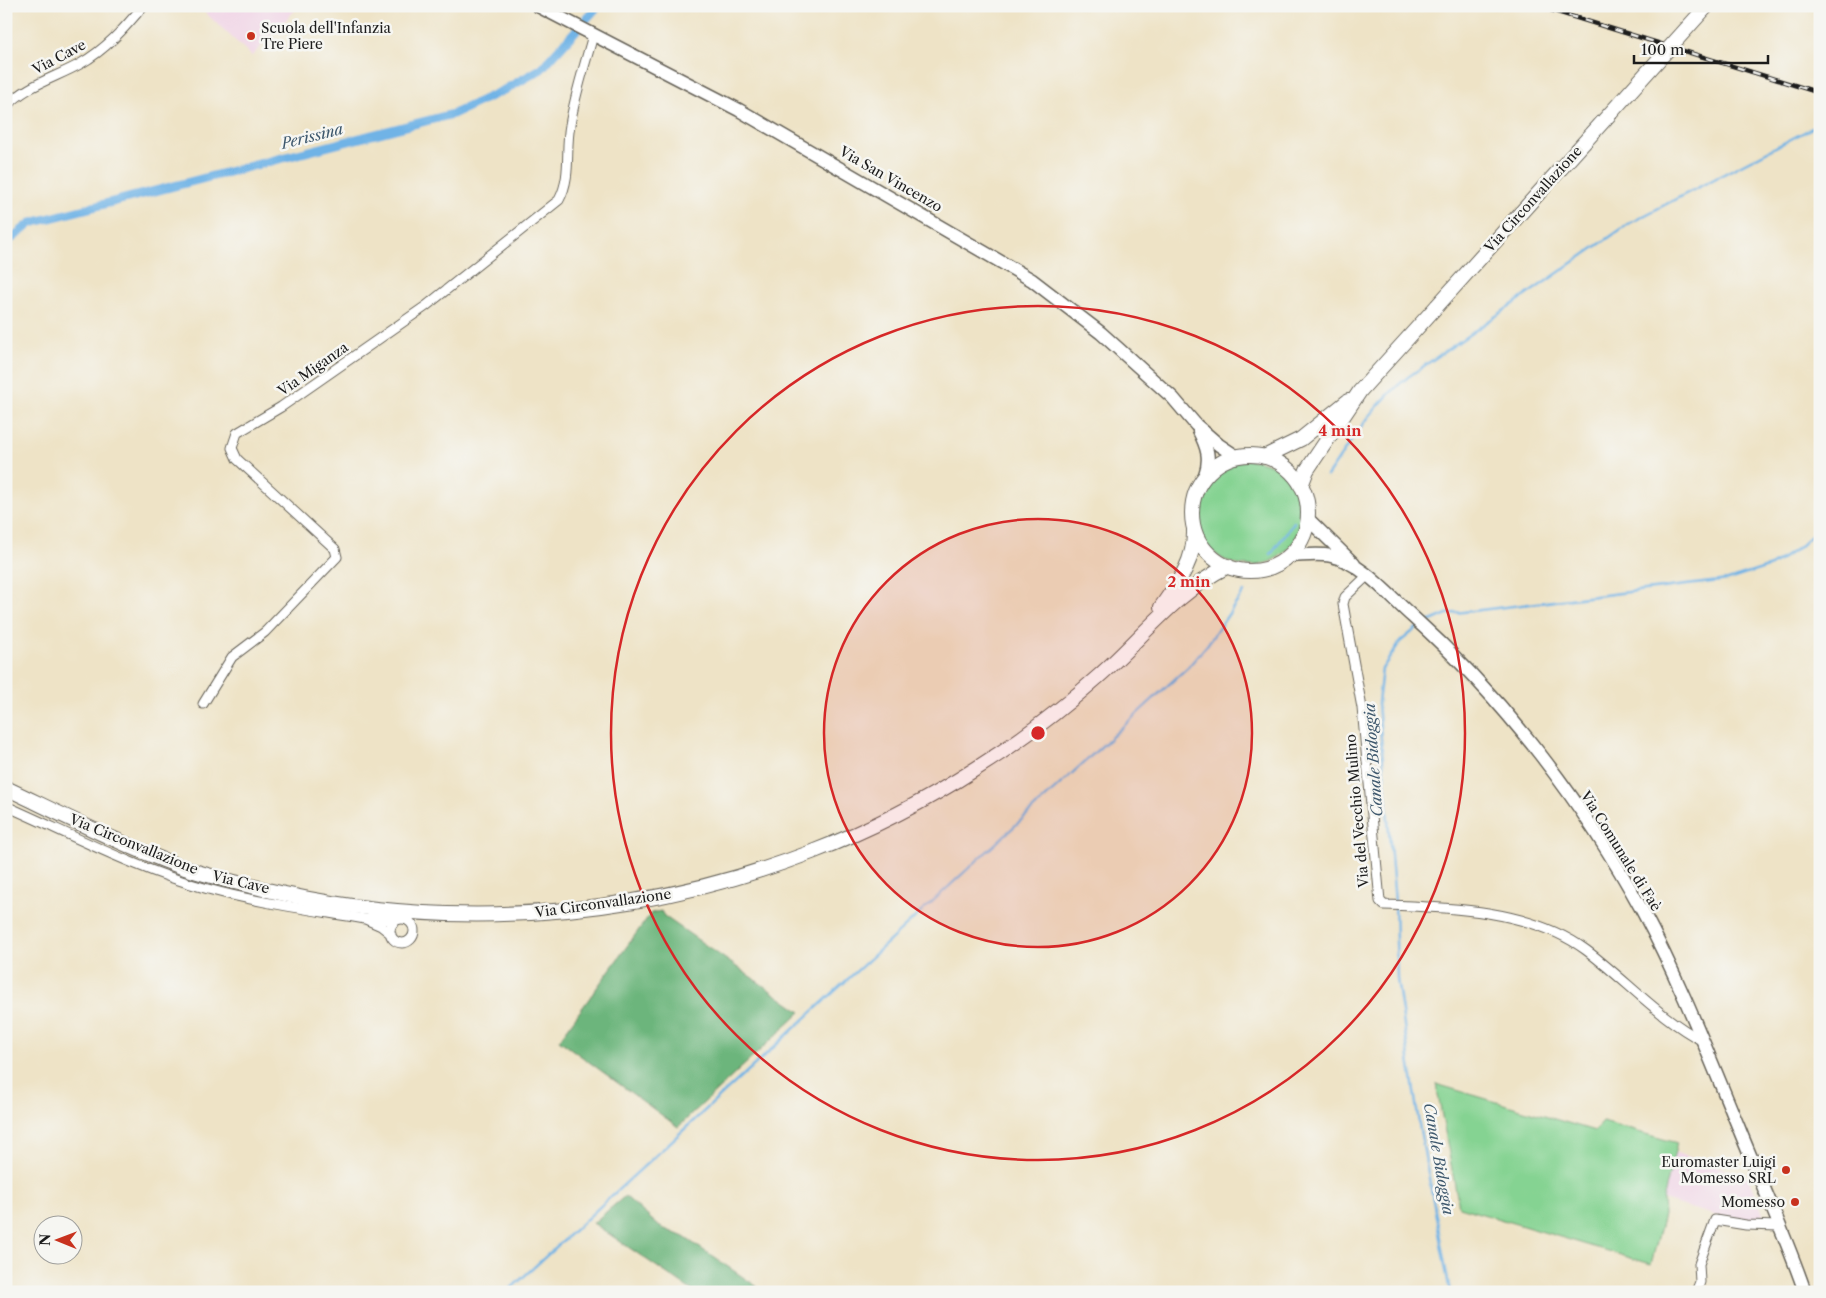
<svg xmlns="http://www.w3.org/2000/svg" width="1826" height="1298" font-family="'Libre Caslon Text',serif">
	<rect width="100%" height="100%" fill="#f6f6f2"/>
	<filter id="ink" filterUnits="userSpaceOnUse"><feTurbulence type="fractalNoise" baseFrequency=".02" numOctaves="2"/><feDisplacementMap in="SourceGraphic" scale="10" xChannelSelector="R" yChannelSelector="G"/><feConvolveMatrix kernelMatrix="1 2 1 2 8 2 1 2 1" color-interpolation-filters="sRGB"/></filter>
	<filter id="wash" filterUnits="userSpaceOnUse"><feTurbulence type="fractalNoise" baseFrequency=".0096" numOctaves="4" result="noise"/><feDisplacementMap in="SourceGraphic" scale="20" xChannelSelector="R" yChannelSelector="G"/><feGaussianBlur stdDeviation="1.12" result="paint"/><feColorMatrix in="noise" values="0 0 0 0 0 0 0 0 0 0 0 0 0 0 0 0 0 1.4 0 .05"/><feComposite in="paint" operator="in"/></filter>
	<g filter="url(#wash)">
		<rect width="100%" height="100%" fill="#eee3c6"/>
		<path fill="#f0d0e5" d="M198 6H299L252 56Z
			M1674 1152 1749 1177 1766 1222H1749L1721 1217 1663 1200Z"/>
		<path fill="#85d392" stroke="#507857" d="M1196 513a53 53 0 1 1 106 0a53 53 0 1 1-106 0Z
			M1436 1084 1595 1131 1603 1122 1677 1143 1663 1200 1664 1215 1651 1264 1459 1207Z"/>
		<path fill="#6cb57c" stroke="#44684c" d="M661 911 664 916 801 1012 678 1127 559 1040 651 913Z
			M625 1196 660 1227 684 1237 765 1292H694L593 1223Z"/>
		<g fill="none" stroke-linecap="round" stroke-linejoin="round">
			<path stroke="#70b3e6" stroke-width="2.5" d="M1327 476C1352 440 1374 404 1408 377L1630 223 1812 128 1820 122
				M1271 554 1294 522
				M1426 623 1447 614 1728 580 1771 566 1798 548 1820 528
				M1418 627 1400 642 1382 669 1378 703 1395 902 1397 979 1419 1124 1450 1292
				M507 1292 1189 666 1207 645 1244 592"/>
			<path stroke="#70b3e6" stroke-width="9" d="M6 243 31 223 453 114 506 89 541 69 598 6"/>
		</g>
	</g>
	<g filter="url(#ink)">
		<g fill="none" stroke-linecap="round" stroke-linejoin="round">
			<defs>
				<path id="street" d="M6 107C26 85 55 78 80 64 105 50 125 28 143 6
					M1367 576 1345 597 1343 604 1362 708 1380 901 1384 905C1450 907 1532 910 1586 950 1625 979 1660 1019 1703 1041
					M203 704 232 657 265 632 337 557 335 549 237 459 232 448 237 433 281 407 426 306 559 200C572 176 565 150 570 125 575 94 585 65 593 35
					M6 806C72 835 138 870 208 889 259 903 313 910 365 919
					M390 931a12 12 0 1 1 24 0a12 12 0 1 1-24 0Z
					M391 934 381 926 365 919 396 920
					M1696 1292 1700 1282 1699 1264 1715 1220 1746 1225 1779 1226"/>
				<path id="secondary" d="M538 6 739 110 1032 280 1101 333 1173 398 1196 425 1219 445 1237 457
					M1199 431C1207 447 1211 458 1205 475
					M1308 519 1354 564
					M1289 556C1302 556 1317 553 1331 556 1363 563 1389 596 1413 617 1505 700 1584 803 1643 912 1680 981 1708 1054 1738 1126 1760 1181 1786 1236 1805 1292"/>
				<path id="primary" d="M1192 513a58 58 0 1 1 116 0a58 58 0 1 1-116 0Z
					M1264 457 1301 439 1348 401
					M1301 486 1307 470 1360 391 1437 306
					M1161 607C1178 583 1195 561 1194 530
					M6 788C63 815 120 844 179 866 206 876 235 882 263 889 504 948 769 903 977 768 1020 741 1062 709 1100 675 1143 637 1176 592 1228 566"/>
			</defs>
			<use href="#street" stroke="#666258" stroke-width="11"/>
			<use href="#secondary" stroke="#666258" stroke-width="15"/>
			<use href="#primary" stroke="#666258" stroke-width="16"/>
			<use href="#street" stroke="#fff" stroke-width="9"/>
			<use href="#secondary" stroke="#fff" stroke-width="12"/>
			<use href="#primary" stroke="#fff" stroke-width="14"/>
			<defs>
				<path id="rail" d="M1538 6 1820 93"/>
			</defs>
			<use href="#rail" stroke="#1c1c1c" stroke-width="4.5"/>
			<use href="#rail" stroke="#f6f6f2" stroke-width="2.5" stroke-dasharray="8" stroke-linecap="butt"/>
			<defs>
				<path id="primary-bridge" d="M1437 306 1707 6"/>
			</defs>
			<use href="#primary-bridge" stroke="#666258" stroke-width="16" stroke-linecap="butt"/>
			<use href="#primary-bridge" stroke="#fff" stroke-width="14"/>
		</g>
	</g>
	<circle cx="1038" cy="733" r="214" fill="#d62828" fill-opacity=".12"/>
	<g fill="none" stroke="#d62828" stroke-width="2.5">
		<circle cx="1038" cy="733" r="214"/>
		<circle cx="1038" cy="733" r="427"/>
	</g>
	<g fill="#c8321e" stroke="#f6f6f2" stroke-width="2">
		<circle cx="251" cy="36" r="5"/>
		<circle cx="1786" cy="1170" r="5"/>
		<circle cx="1795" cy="1202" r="5"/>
	</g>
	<g text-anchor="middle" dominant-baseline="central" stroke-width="5" stroke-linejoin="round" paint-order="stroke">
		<g font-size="14" fill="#1c1c1c" stroke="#f6f6f2" text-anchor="end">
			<text x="261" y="28" text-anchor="start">Scuola dell'Infanzia<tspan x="261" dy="16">Tre Piere</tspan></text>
			<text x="1776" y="1162">Euromaster Luigi<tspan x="1776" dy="16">Momesso SRL</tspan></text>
			<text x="1785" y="1202">Momesso</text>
		</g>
		<g font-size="14" fill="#1c1c1c" stroke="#f6f6f2">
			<text transform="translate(59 57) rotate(-28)">Via Cave</text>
			<text transform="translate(891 179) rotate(30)">Via San Vincenzo</text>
			<text transform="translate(1533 199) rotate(-48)">Via Circonvallazione</text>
			<text transform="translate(313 369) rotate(-35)">Via Miganza</text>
			<text transform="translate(1357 811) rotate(-95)">Via del Vecchio Mulino</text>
			<text transform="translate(134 844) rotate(22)">Via Circonvallazione</text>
			<text transform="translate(1621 851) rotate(58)">Via Comunale di Faè</text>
			<text transform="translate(241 882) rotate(13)">Via Cave</text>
			<text transform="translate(603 903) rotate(-8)">Via Circonvallazione</text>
		</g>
		<g font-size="15" font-style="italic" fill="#3e586d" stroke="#f6f6f2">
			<text transform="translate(312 136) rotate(-14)">Perissina</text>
			<text transform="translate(1373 760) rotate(-94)">Canale Bidoggia</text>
			<text transform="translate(1439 1159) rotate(80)">Canale Bidoggia</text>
		</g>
	</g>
	<circle cx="1038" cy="733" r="8" fill="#d62828" stroke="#f6f6f2" stroke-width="2.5"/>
	<g font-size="15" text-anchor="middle" font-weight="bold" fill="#d62828" stroke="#f6f6f2" stroke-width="5" stroke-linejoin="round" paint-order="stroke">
		<text x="1340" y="436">4 min</text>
		<text x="1189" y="587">2 min</text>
	</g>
	<rect width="1826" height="1298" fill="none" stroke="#f6f6f2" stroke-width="25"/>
	<g transform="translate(58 1240) rotate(271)"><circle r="24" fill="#f6f6f2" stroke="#9f9f9c"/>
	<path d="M0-4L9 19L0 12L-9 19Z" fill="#c8321e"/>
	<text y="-8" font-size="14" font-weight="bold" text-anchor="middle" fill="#1c1c1c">N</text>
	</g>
	<path d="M1634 55v8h134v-8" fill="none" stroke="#1c1c1c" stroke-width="2.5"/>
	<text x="1641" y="55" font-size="15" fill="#1c1c1c" stroke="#f6f6f2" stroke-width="4" paint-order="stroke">100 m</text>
</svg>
